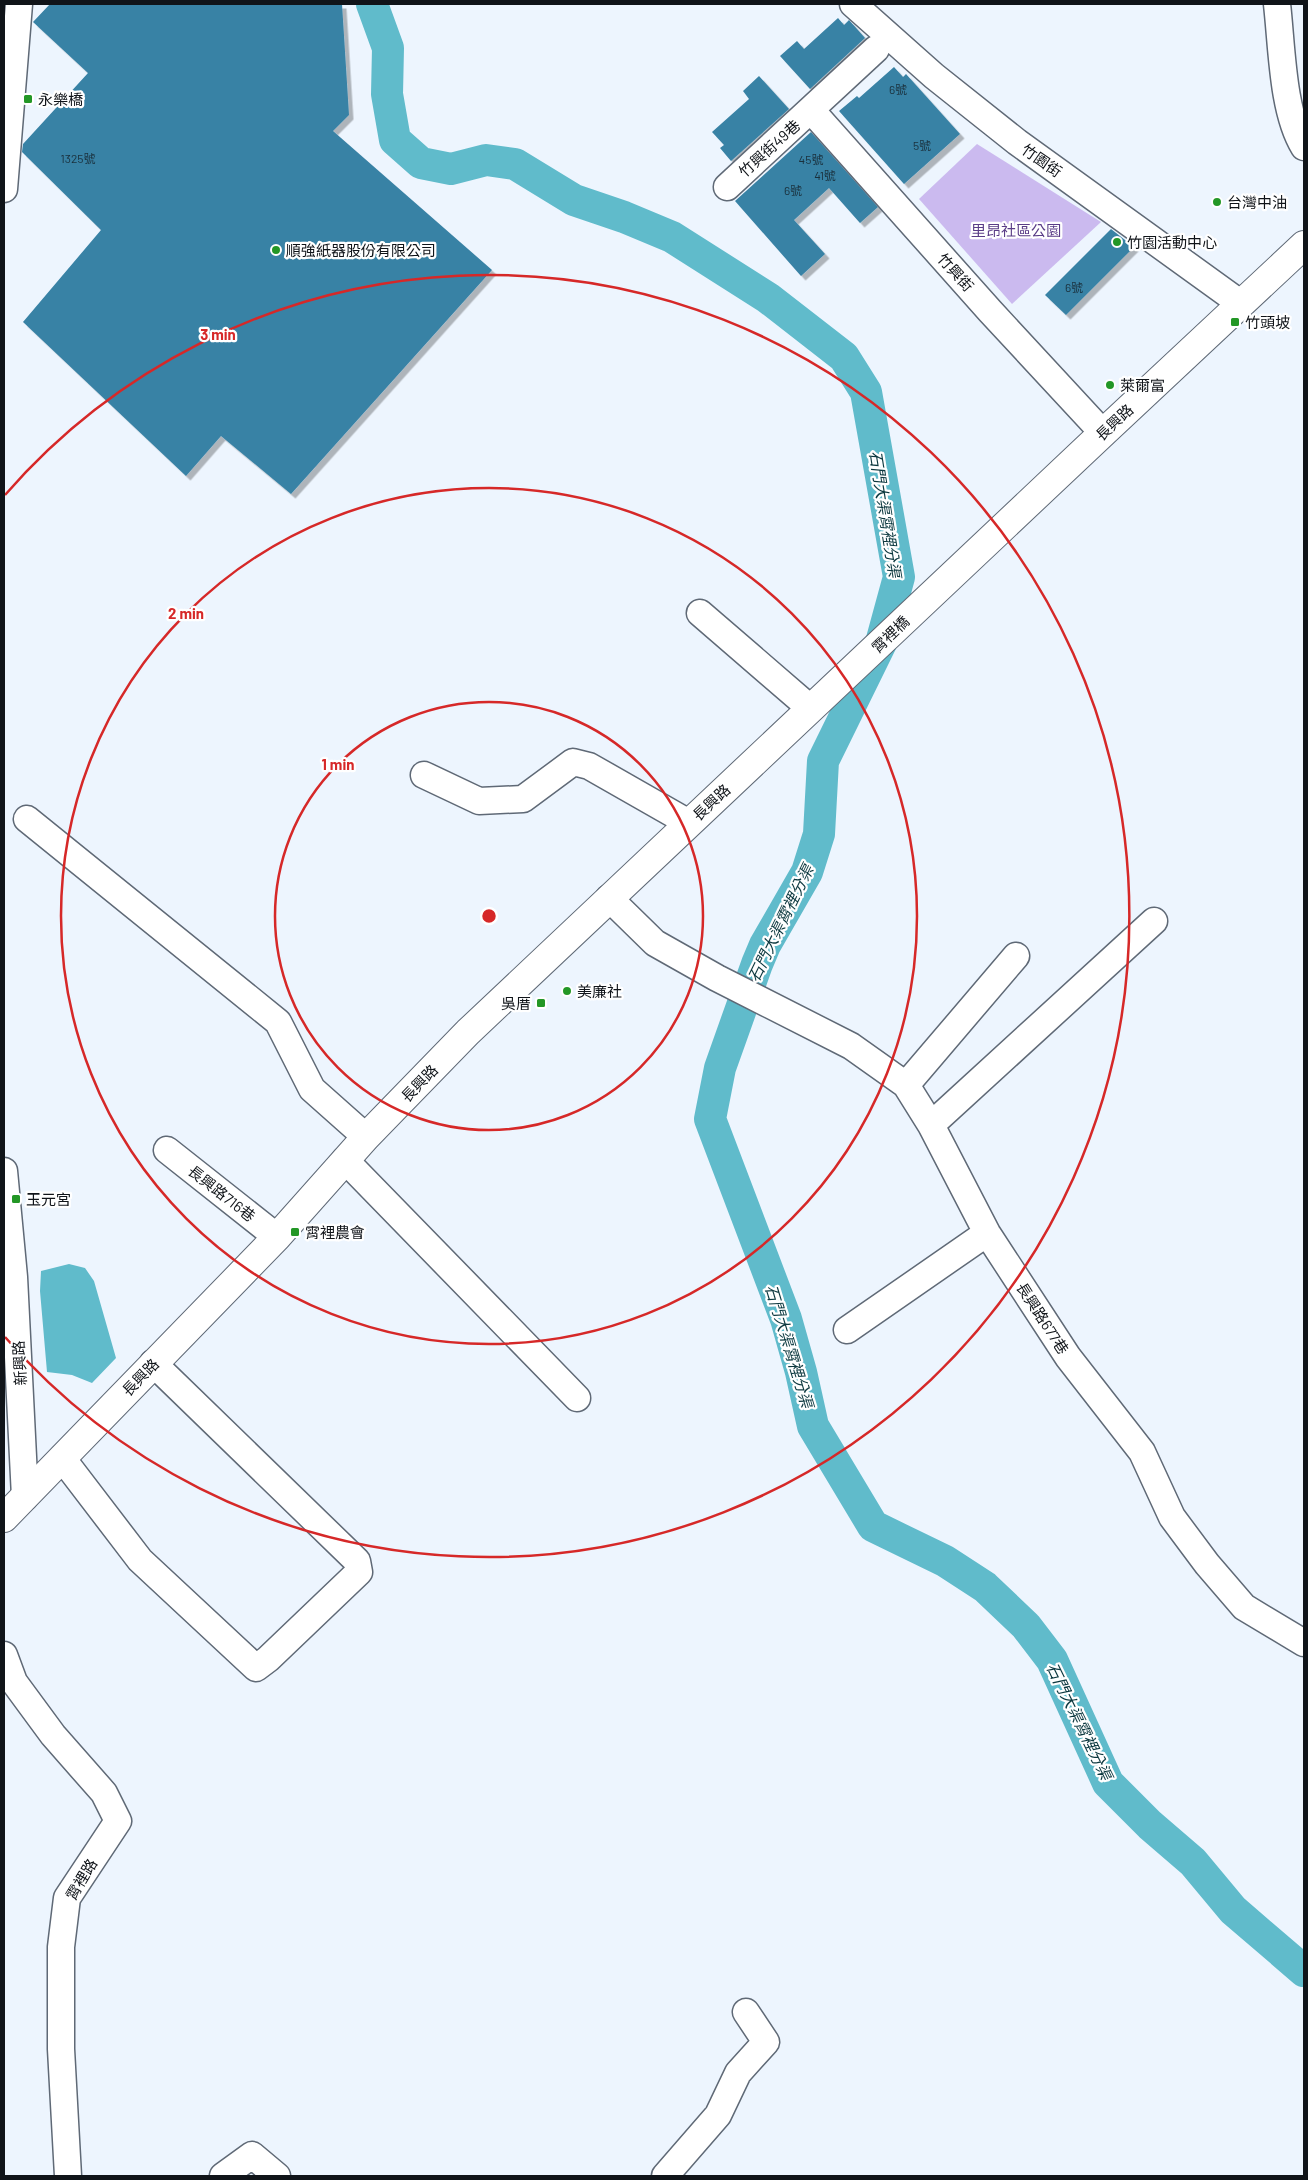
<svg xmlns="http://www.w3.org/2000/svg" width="1308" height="2180" font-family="Barlow,'Noto Sans TC',sans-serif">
	<defs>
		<filter id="shadow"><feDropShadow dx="4.5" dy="4.5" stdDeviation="0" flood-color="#0004"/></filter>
	</defs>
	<rect width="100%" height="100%" fill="#edf5fe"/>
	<path fill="#cbbaef" d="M977 144 1101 222 1012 304 919 199Z"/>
	<path fill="#60bbcb" d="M69 1264 85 1268 94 1281 116 1358 92 1383 72 1375 47 1372 40 1291 41 1271Z"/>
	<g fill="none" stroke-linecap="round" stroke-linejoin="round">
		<path stroke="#60bbcb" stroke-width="32" d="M372 4 388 48 387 94 395 140 421 163 451 169 486 160 515 164 574 200 624 217 672 237 768 298 844 357 866 392 899 577 881 643 823 761 819 834 807 872 765 945 757 964 720 1068 710 1119 786 1319 801 1372 813 1426 873 1526 945 1561 985 1587 1026 1626 1052 1660 1108 1783 1150 1825 1193 1862 1233 1910 1304 1971"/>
	</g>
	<path fill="#3982a5" filter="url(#shadow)" d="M50 4H342L349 115 333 131 492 270 291 494 221 436 186 476 23 322 101 230 22 152 23 144 88 73 33 22Z
		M838 18 844 25 849 20 865 38 810 89 780 56 797 41 804 49Z
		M894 67 903 77 906 74 960 134 904 184 839 111 857 96 859 98Z
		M759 76 789 109 731 161 720 148 724 145 712 132 749 99 743 91Z
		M811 132 878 207 860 223 829 188 794 220 825 254 801 276 735 201Z
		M1111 229 1134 247 1066 315 1045 295Z"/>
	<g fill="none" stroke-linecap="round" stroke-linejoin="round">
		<defs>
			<path id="minor" d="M853 4 934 76 1017 142 1240 303
				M1277 4C1282 47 1282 111 1304 147
				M811 110 990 311 1103 433
				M727 187 876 49
				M4 189 19 4
				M700 613 810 708
				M424 775 479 801 523 799 573 762 589 766 689 823
				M27 819 278 1022 312 1089 366 1137
				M609 898 655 943 717 978 851 1046 906 1085 931 1125 987 1233 1068 1357 1142 1452 1172 1517 1207 1564 1244 1607 1304 1643
				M906 1085 1016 956
				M931 1125 1154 921
				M167 1150 277 1237
				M345 1160 577 1398
				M4 1171 14 1277 25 1497
				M847 1330 987 1233
				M62 1458 140 1560 256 1668 268 1659 359 1572 357 1561 153 1363
				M4 1655 14 1682 53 1735 104 1793 118 1821 67 1898 61 1947V2049L68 2176
				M223 2176 252 2155 277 2176
				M665 2176 718 2115 738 2073 766 2042 746 2012"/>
			<path id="major" d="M4 1518 277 1237 366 1137 468 1032 1103 433 1304 245"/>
		</defs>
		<use href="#minor" stroke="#5f6976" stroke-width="29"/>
		<use href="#major" stroke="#5f6976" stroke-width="30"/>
		<use href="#minor" stroke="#fff" stroke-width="26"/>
		<use href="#major" stroke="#fff" stroke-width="28"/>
	</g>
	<g fill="none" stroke="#d62828" stroke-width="2.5">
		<circle cx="489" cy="916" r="214"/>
		<circle cx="489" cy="916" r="428"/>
		<path d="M5 495A641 641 0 1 1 5 1337"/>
	</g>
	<g fill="#239726" stroke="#fff" stroke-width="2">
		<rect x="23" y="94" width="10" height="10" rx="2.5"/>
		<circle cx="1217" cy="202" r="5"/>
		<circle cx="1117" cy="242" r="5"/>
		<circle cx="276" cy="250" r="5"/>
		<rect x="1230" y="317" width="10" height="10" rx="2.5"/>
		<circle cx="1110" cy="385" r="5"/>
		<circle cx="567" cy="991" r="5"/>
		<rect x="536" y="998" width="10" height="10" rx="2.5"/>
		<rect x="11" y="1194" width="10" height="10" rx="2.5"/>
		<rect x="290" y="1227" width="10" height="10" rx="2.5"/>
	</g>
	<g text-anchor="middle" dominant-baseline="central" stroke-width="4.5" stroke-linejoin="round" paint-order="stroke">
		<g font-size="12" fill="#1a303c">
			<text x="898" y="89">6號</text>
			<text x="922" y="145">5號</text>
			<text x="78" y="158">1325號</text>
			<text x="811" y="159">45號</text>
			<text x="825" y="175">41號</text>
			<text x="793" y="190">6號</text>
			<text x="1074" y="287">6號</text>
		</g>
		<g font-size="15" fill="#101419" stroke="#fff" text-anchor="start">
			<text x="38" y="99">永樂橋</text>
			<text x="1227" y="202">台灣中油</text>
			<text x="1127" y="242">竹園活動中心</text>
			<text x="286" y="250">順強紙器股份有限公司</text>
			<text x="1245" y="322">竹頭坡</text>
			<text x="1120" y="385">萊爾富</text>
			<text x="577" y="991">美廉社</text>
			<text x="531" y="1003" text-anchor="end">吳厝</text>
			<text x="26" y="1199">玉元宮</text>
			<text x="305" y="1232">霄裡農會</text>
		</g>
		<g font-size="15" fill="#101419" stroke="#fff">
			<text transform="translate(769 148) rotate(-42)">竹興街49巷</text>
			<text transform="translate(1042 160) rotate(35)">竹園街</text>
			<text transform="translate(956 272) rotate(48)">竹興街</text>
			<text transform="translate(1114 422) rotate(-43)">長興路</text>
			<text transform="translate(890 634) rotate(-44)">霄裡橋</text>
			<text transform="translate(711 802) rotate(-43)">長興路</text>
			<text transform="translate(419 1083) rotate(-46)">長興路</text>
			<text transform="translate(222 1193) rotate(38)">長興路716巷</text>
			<text transform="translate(1043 1318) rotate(57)">長興路677巷</text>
			<text transform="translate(19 1363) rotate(-93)">新興路</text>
			<text transform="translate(140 1377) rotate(-46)">長興路</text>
			<text transform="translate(81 1879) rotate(-59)">霄裡路</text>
		</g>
		<g font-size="15" fill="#5a3d87" stroke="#fff">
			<text x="1016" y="230">里昂社區公園</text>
		</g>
		<g font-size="16" font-style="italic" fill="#0c383f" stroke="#fff">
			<text transform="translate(886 514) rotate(81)">石門大渠霄裡分渠</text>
			<text transform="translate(780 923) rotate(-64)">石門大渠霄裡分渠</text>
			<text transform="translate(790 1346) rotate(73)">石門大渠霄裡分渠</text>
			<text transform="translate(1080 1721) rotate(64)">石門大渠霄裡分渠</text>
		</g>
	</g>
	<circle cx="489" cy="916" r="8" fill="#d62828" stroke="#fff" stroke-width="2.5"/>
	<g font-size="15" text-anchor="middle" font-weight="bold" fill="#d62828" stroke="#fff" stroke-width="4.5" stroke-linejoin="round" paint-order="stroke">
		<text x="218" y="340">3 min</text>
		<text x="186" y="619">2 min</text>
		<text x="338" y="770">1 min</text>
	</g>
	<rect width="1308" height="2180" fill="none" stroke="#101419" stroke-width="10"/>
</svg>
